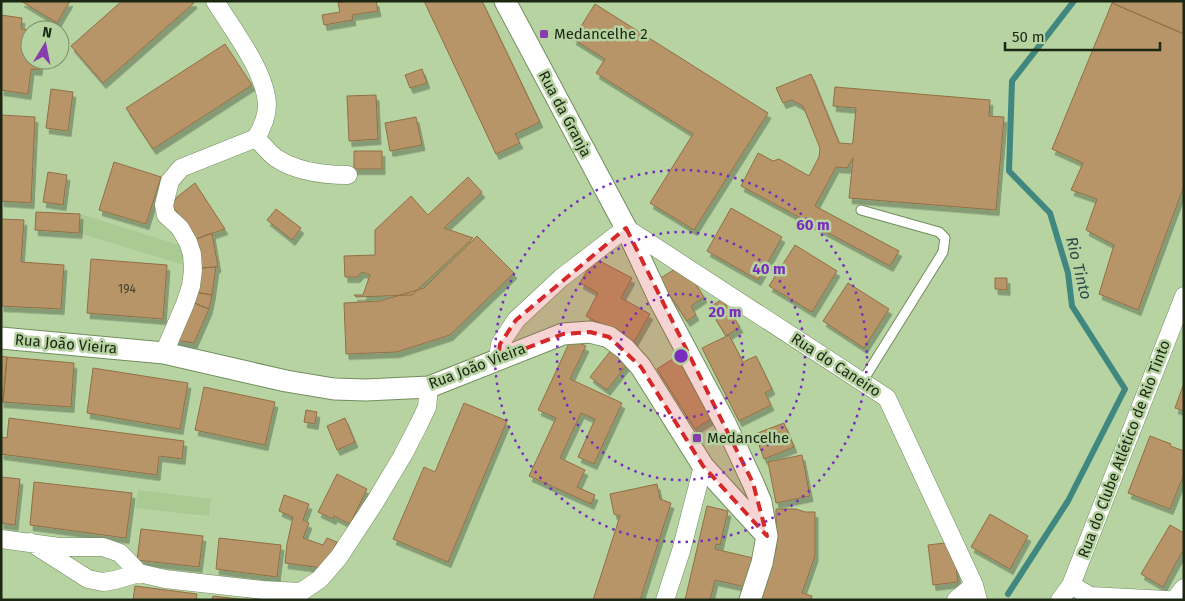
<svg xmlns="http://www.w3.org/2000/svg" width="1185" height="601" font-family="'Fira Sans',sans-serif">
	<defs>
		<filter id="shadow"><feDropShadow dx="3" dy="5.5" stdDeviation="0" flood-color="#0004"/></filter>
	</defs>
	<rect width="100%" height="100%" fill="#b6d3a1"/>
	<path fill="#a9ca92" d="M36 212 80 214 182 246 184 265 79 233V228L78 233 35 230Z
		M138 490 211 499 209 516 135 508Z"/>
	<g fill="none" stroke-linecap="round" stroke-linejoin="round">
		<path stroke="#3f877f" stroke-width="6" d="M1008 594 1068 501 1125 389 1072 306 1068 273 1050 213 1009 171 1012 81 1074 1"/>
	</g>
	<path fill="#b89568" stroke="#916f44" filter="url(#shadow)" d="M21 1H70L57 23Z
		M122 1H193L194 3 103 83 71 46Z
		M346 1H376L378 11 352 15 353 20 324 25 322 15 340 12 338 3Z
		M424 1H482L540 122 515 134 520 143 496 154Z
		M1113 1H1184V34L1112 3Z
		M1112 3 1184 34V186L1138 310 1099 294 1114 245 1086 230 1097 199 1071 190 1083 163 1052 149Z
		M595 4 768 113 694 230 650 203 693 134 596 73 605 59 573 39Z
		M1 15 22 18 21 29 32 30H30V60H40L39 70 31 69 28 94 1 90Z
		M225 44 252 85 153 149 126 108Z
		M422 69 427 83 410 88 405 75Z
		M811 74 839 143 852 144 853 141 856 108 833 106 835 87 990 100 989 116 1004 117 996 210 849 198 853 158 847 168 836 167 815 206 899 251 890 266 741 186 758 153 773 161 779 159 809 176 819 157 820 148 803 106 792 100 783 103 776 88Z
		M51 89 73 92 68 131 46 128Z
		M376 95 378 139 349 141 347 96Z
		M1 115 35 117 31 203 1 201Z
		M416 117 422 145 390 151 385 123Z
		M354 151H382V169H354Z
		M114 162 161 177 146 224 99 210Z
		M48 172 67 175 63 205 43 202Z
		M468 177 482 192 444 228 473 238 412 295 356 297 354 295H363L370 275 362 272 357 277H345L344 256 375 255V230L411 196 428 215Z
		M195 183 225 229 196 239 172 205 177 197Z
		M731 208 782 237 758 280 707 251Z
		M276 209 301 228 292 240 267 220Z
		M36 212 80 214 79 233 35 230Z
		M1 219 24 220 21 262 64 265 61 309 1 306Z
		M212 233 218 267 199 268 196 239Z
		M477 236 514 273 450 335 397 352 346 354 344 303 380 301 424 288Z
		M795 245 837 271 812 312 769 286Z
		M594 258 632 278 621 298 650 314 634 342 586 316 598 293 580 283Z
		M91 259 167 265 163 319 87 313Z
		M683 264 704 297 691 306 696 315 687 321 659 279Z
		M216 267 212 295 195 292 199 268Z
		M995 278H1007V290L995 289Z
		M848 283 889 309 864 348 823 321Z
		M195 292 212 295 209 309 192 302Z
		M722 299 740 327 726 336 709 308Z
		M192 302 209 309 194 343 175 340Z
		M729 335 743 362 756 356 772 389 765 393 771 405 739 421 702 348Z
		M571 339 586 346 570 379 622 403 594 464 578 457 595 419 581 413 560 458 585 470 577 487 595 495 591 504 529 476 556 418 538 410Z
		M612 349 629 362 607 390 590 377Z
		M679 355 717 415 695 429 657 369Z
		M1 356 7 357 3 402H1Z
		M7 357 74 363 71 407 3 402Z
		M93 368 188 383 180 429 87 413Z
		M1184 383V411L1175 408Z
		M204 387 275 402 265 445 195 430Z
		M464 403 507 421 448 562 393 539 424 467 435 472Z
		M306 410 317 412 315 424 304 422Z
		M9 418 184 441 182 459 159 456 157 475 1 454V437L7 438Z
		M345 418 355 442 337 450 327 426Z
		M784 423 794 447 764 459 755 434Z
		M1150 436 1171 444 1170 446 1184 451V474L1170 509 1128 493Z
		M802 455 810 496 776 503 768 462Z
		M337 474 367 489 350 524 334 516 333 519 318 512Z
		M1 477 20 479 15 525 1 523Z
		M34 482 132 493 126 538 30 525Z
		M657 484 660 499 671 503 640 600H593L620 516 614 514 610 494Z
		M284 495 309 504 303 520 309 523 303 538 323 545 327 538 337 542 323 568 285 563 287 544 293 517 279 511Z
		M707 506 728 511 720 545 716 544 715 549 753 558 746 587 715 580 710 600H685Z
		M776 509H796L805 512H815V556L802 593 812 596 811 600H759L776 549Z
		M990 514 1028 536 1010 569 971 547Z
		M1170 525 1184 533V553L1182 552 1163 587 1141 574Z
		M141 529 203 536 199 567 137 560Z
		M219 538 281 545 277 577 216 569Z
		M953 542 958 582 933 585 928 545Z
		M135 586 197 594 196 600H133Z
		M213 596 247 600H212Z"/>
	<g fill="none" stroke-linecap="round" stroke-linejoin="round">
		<defs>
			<path id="service" d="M861 210 939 232 945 238 943 252 862 382"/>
			<path id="minor" d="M256 138C262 144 269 153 276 158 297 172 323 175 348 175
				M164 353 185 304 191 286 193 270 192 254 188 242 180 228 166 215 164 205 170 181 181 168 256 138C262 128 267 118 267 105 266 72 233 30 215 1
				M498 359 500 344 516 320 561 278 626 228 887 398 974 585 978 600
				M1 539 59 547H103L120 553 139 573
				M30 542 88 579 103 582 115 580 139 573 165 579 263 590 301 592
				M1071 585 1090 596 1167 600
				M298 600 301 592 320 579 339 557 375 502 403 455 419 424 427 407 429 387
				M665 600 681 551 703 466
				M956 600 974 585
				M1060 600 1071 585 1184 296
				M1174 600 1184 588"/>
			<path id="tertiary" d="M505 1 626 228 660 301 725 423 753 483 761 502 767 536 762 563 750 600
				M1 338 164 353 286 381 334 389 366 390 429 387 563 334 590 332 609 337 625 349 641 367 703 466 767 536"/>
		</defs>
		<use href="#service" stroke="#728d5e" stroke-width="11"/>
		<use href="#minor" stroke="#728d5e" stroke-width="19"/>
		<use href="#tertiary" stroke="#728d5e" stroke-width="23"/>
		<use href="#service" stroke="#fff" stroke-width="9"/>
		<use href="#minor" stroke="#fff" stroke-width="18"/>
		<use href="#tertiary" stroke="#fff" stroke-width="21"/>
	</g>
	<path fill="#d62828" fill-opacity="0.2" stroke="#d62828" stroke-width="4" stroke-dasharray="10 6" stroke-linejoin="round" d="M626 228 753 483 767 536 703 466 641 367 609 337 590 332 563 334 498 359 500 344 516 320Z"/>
	<g fill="none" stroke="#7b2cbf" stroke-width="2.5" stroke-dasharray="2.5 5">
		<circle cx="681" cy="356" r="62"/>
		<circle cx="681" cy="356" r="124"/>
		<circle cx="681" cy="356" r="186"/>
	</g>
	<g fill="#883dae" stroke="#b6d3a1" stroke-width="2">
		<rect x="539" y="29" width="10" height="10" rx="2.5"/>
		<rect x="692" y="433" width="10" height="10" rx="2.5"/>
	</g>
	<g text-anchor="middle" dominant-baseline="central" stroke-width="5" stroke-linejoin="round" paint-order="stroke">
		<g font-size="12" fill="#424228">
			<text x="127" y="289">194</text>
		</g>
		<g font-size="15" fill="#1b2613" stroke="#b6d3a1" text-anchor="start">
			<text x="554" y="34">Medancelhe 2</text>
			<text x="707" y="438">Medancelhe</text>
		</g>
		<g font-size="15" fill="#1b2613" stroke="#b6d3a1">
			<text transform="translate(565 114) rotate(62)">Rua da Granja</text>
			<text transform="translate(66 344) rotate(5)">Rua João Vieira</text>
			<text transform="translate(836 365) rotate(33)">Rua do Caneiro</text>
			<text transform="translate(477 366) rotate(-21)">Rua João Vieira</text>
			<text transform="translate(1124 449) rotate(-69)">Rua do Clube Atlético de Rio Tinto</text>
		</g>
		<g font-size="16" font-style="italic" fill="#2b4a49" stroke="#b6d3a1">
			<text transform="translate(1079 268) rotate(76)">Rio Tinto</text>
		</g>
	</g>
	<circle cx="681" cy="356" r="8" fill="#7b2cbf" stroke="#b6d3a1" stroke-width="2.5"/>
	<g font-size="15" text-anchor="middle" font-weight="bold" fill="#7b2cbf" stroke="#b6d3a1" stroke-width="5" stroke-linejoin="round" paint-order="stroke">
		<text x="813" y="230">60 m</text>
		<text x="769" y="274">40 m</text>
		<text x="725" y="317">20 m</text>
	</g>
	<rect width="1185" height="601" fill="none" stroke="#1b2613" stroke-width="5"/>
	<g transform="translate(45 45) rotate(10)"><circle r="24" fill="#b6d3a1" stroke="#788e68"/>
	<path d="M0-4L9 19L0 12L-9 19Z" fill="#883dae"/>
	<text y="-8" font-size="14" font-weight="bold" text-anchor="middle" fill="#1b2613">N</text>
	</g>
	<path d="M1005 42v8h155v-8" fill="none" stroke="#1b2613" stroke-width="2.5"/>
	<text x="1012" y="42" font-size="15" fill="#1b2613" stroke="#b6d3a1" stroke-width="4" paint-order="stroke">50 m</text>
</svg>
